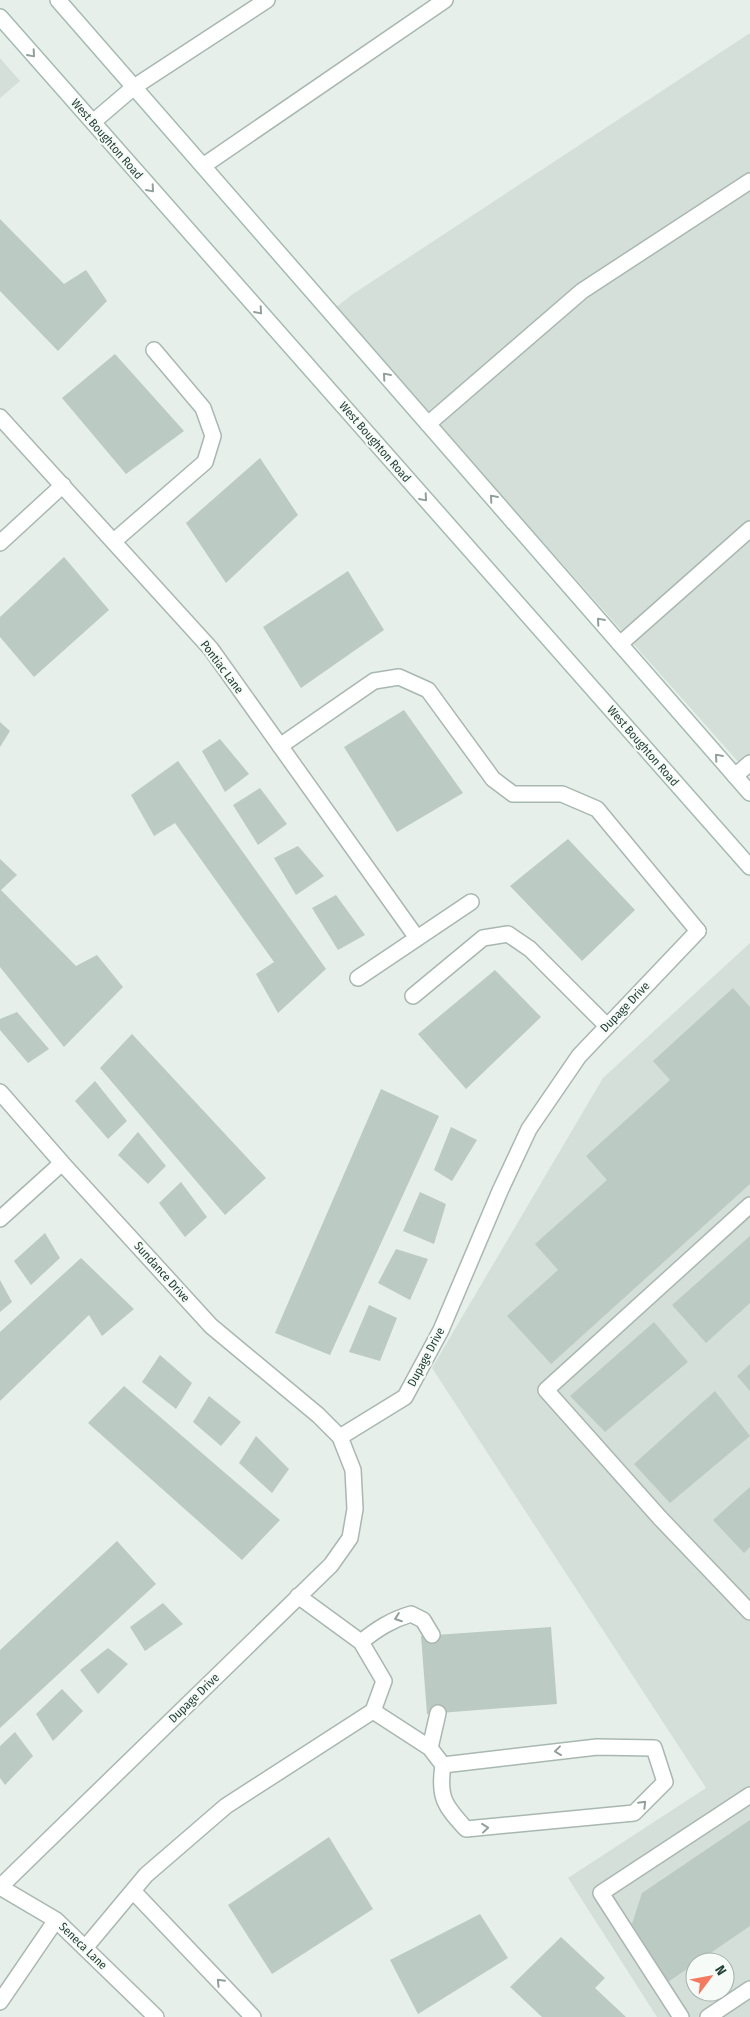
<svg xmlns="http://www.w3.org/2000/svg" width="750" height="2017" font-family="'Fira Sans Condensed',sans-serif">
	<rect width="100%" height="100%" fill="#e6efea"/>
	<path fill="#d4dfd9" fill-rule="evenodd" d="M750 33V775L335 308 353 294Z
		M0 58 20 81 0 98Z
		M750 943V2017H657L568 1878 706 1788 432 1368 603 1078ZM695 1962H725V1992H695Z"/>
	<path fill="#bbcac3" d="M0 219 64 284 86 270 107 301 58 351 0 291Z
		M115 354 184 431 126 474 62 398Z
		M260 458 298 515 226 583 186 523Z
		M64 557 109 610 34 677 0 637V617Z
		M348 571 384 630 301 688 263 627Z
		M404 710 463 793 397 832 344 747Z
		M0 722 10 731 0 747Z
		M220 739 249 774 225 792 202 751Z
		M178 761 326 969 278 1013 256 974 274 962 175 823 154 836 131 795Z
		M260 788 287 824 258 845 233 805Z
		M568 839 635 910 582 961 510 886Z
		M298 846 324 876 296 895 274 858Z
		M0 859 17 875 1 890 76 966 97 955 123 987 64 1047 0 967Z
		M336 895 365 935 338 950 312 908Z
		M495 970 541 1017 466 1089 418 1034Z
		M733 988 750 1007V1184L551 1364 507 1316 558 1270 535 1244 607 1180 586 1156 670 1080 653 1061Z
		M17 1012 49 1049 28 1063 0 1030V1019Z
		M132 1034 266 1178 225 1215 100 1068Z
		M95 1081 127 1121 108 1139 75 1101Z
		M381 1089 439 1116 330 1355 275 1333Z
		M451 1127 477 1140 452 1181 434 1170Z
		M138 1132 166 1166 148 1184 118 1155Z
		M181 1182 207 1217 185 1237 159 1203Z
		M420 1192 446 1204 434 1244 403 1231Z
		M45 1233 60 1258 31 1285 14 1261Z
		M750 1236V1303L706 1343 672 1305Z
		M396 1249 428 1259 410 1300 378 1283Z
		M81 1258 134 1309 102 1336 89 1315 0 1401V1332Z
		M0 1280 12 1302 0 1312Z
		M369 1305 397 1318 380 1361 349 1352Z
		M654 1322 688 1362 605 1432 570 1396Z
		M160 1355 192 1383 176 1409 142 1382Z
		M750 1364V1391L737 1376Z
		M124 1386 280 1520 242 1560 88 1423Z
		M715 1391 750 1436 670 1503 634 1464Z
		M209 1396 241 1422 221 1446 193 1422Z
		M256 1436 289 1469 272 1493 239 1463Z
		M750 1487V1547L744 1553 713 1520Z
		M117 1541 156 1584 0 1728V1650Z
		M163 1603 183 1624 145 1651 130 1627Z
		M551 1627 557 1704 427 1714 421 1636Z
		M108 1648 128 1664 98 1694 80 1670Z
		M62 1689 83 1711 53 1741 36 1714Z
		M15 1732 33 1756 5 1785 0 1778V1746Z
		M750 1820V1926L668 1982 632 1924 642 1893Z
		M329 1837 373 1909 272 1974 228 1905Z
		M480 1914 508 1958 418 2014 390 1960Z
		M561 1937 605 1978 595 1988 626 2017H542L510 1987Z"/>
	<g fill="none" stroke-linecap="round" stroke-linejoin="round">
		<defs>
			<path id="service" d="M134 87 267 0
				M203 166 445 0
				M428 424 582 291 750 181
				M114 541 205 462 213 436 203 408 154 350
				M620 644 750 529
				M280 746 374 681 399 677 428 690 493 779 513 794H562L597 809 698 931
				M735 776 750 763
				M413 996 483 938 508 934 530 949 607 1026
				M750 1205 546 1390 660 1518 750 1612
				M361 1642C377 1629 391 1620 411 1614L423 1620 432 1635
				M373 1711 430 1748 443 1765C438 1798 445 1806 466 1829L634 1813 665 1782 654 1748 597 1747 443 1765
				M430 1748 438 1713
				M133 1891 253 2017
				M85 1948 146 1875 226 1806 373 1711 384 1681 361 1642 298 1596
				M681 2017 601 1893 750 1795
				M708 2017 750 1989"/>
			<path id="minor" d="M0 417 211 649 417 938
				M0 543 63 485
				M358 978 471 902
				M0 1092 62 1163 211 1326 318 1415 340 1437
				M0 1219 62 1163
				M0 1887 331 1565 350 1538 355 1509 353 1470 340 1437 405 1397 441 1330 500 1191 529 1129 579 1056 698 931
				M0 1887 56 1920 156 2017
				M0 2002 56 1920"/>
			<path id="secondary" d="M58 0 750 793
				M0 17 750 867
				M93 122 134 87"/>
		</defs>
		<use href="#service" stroke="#a8b8b1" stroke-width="18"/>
		<use href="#minor" stroke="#a8b8b1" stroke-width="18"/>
		<use href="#secondary" stroke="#a4bbb1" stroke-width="18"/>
		<use href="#service" stroke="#fff" stroke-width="15"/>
		<use href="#minor" stroke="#fff" stroke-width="15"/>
		<use href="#secondary" stroke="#fff" stroke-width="15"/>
	</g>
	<defs><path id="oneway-chevron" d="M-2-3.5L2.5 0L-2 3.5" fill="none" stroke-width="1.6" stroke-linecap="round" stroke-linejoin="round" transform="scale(1.25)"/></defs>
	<g stroke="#92a09c">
		<use href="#oneway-chevron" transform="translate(32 54) rotate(49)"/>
		<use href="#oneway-chevron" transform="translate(151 189) rotate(49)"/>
		<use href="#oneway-chevron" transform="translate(259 311) rotate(49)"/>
		<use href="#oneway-chevron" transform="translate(386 376) rotate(-131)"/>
		<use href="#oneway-chevron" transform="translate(424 498) rotate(49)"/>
		<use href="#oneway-chevron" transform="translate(493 498) rotate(-131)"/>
		<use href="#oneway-chevron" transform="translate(600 621) rotate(-131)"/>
		<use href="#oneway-chevron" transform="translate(718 757) rotate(-131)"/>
		<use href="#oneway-chevron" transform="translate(398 1618) rotate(160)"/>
		<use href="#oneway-chevron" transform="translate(558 1751) rotate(173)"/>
		<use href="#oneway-chevron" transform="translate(643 1804) rotate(-45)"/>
		<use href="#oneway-chevron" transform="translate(485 1828) rotate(-6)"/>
		<use href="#oneway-chevron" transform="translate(220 1982) rotate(-134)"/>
	</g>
	<g text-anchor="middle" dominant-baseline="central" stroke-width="4.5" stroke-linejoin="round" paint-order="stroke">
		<g font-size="12" fill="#244238" stroke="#f7fbf8">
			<text transform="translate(107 139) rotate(49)">West Boughton Road</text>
			<text transform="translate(375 442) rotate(49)">West Boughton Road</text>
			<text transform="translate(222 667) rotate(53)">Pontiac Lane</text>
			<text transform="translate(643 746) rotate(49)">West Boughton Road</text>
			<text transform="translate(625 1007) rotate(-46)">Dupage Drive</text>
			<text transform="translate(162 1272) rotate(48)">Sundance Drive</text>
			<text transform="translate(426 1357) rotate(-62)">Dupage Drive</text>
			<text transform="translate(194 1698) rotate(-44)">Dupage Drive</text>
			<text transform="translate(83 1946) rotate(44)">Seneca Lane</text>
		</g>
	</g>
	<g transform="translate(710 1977) rotate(58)"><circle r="24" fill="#f7fbf8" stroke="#a3b1ab"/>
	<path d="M0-4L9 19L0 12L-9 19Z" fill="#f4795e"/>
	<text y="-8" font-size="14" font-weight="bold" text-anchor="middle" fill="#244238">N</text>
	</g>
</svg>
